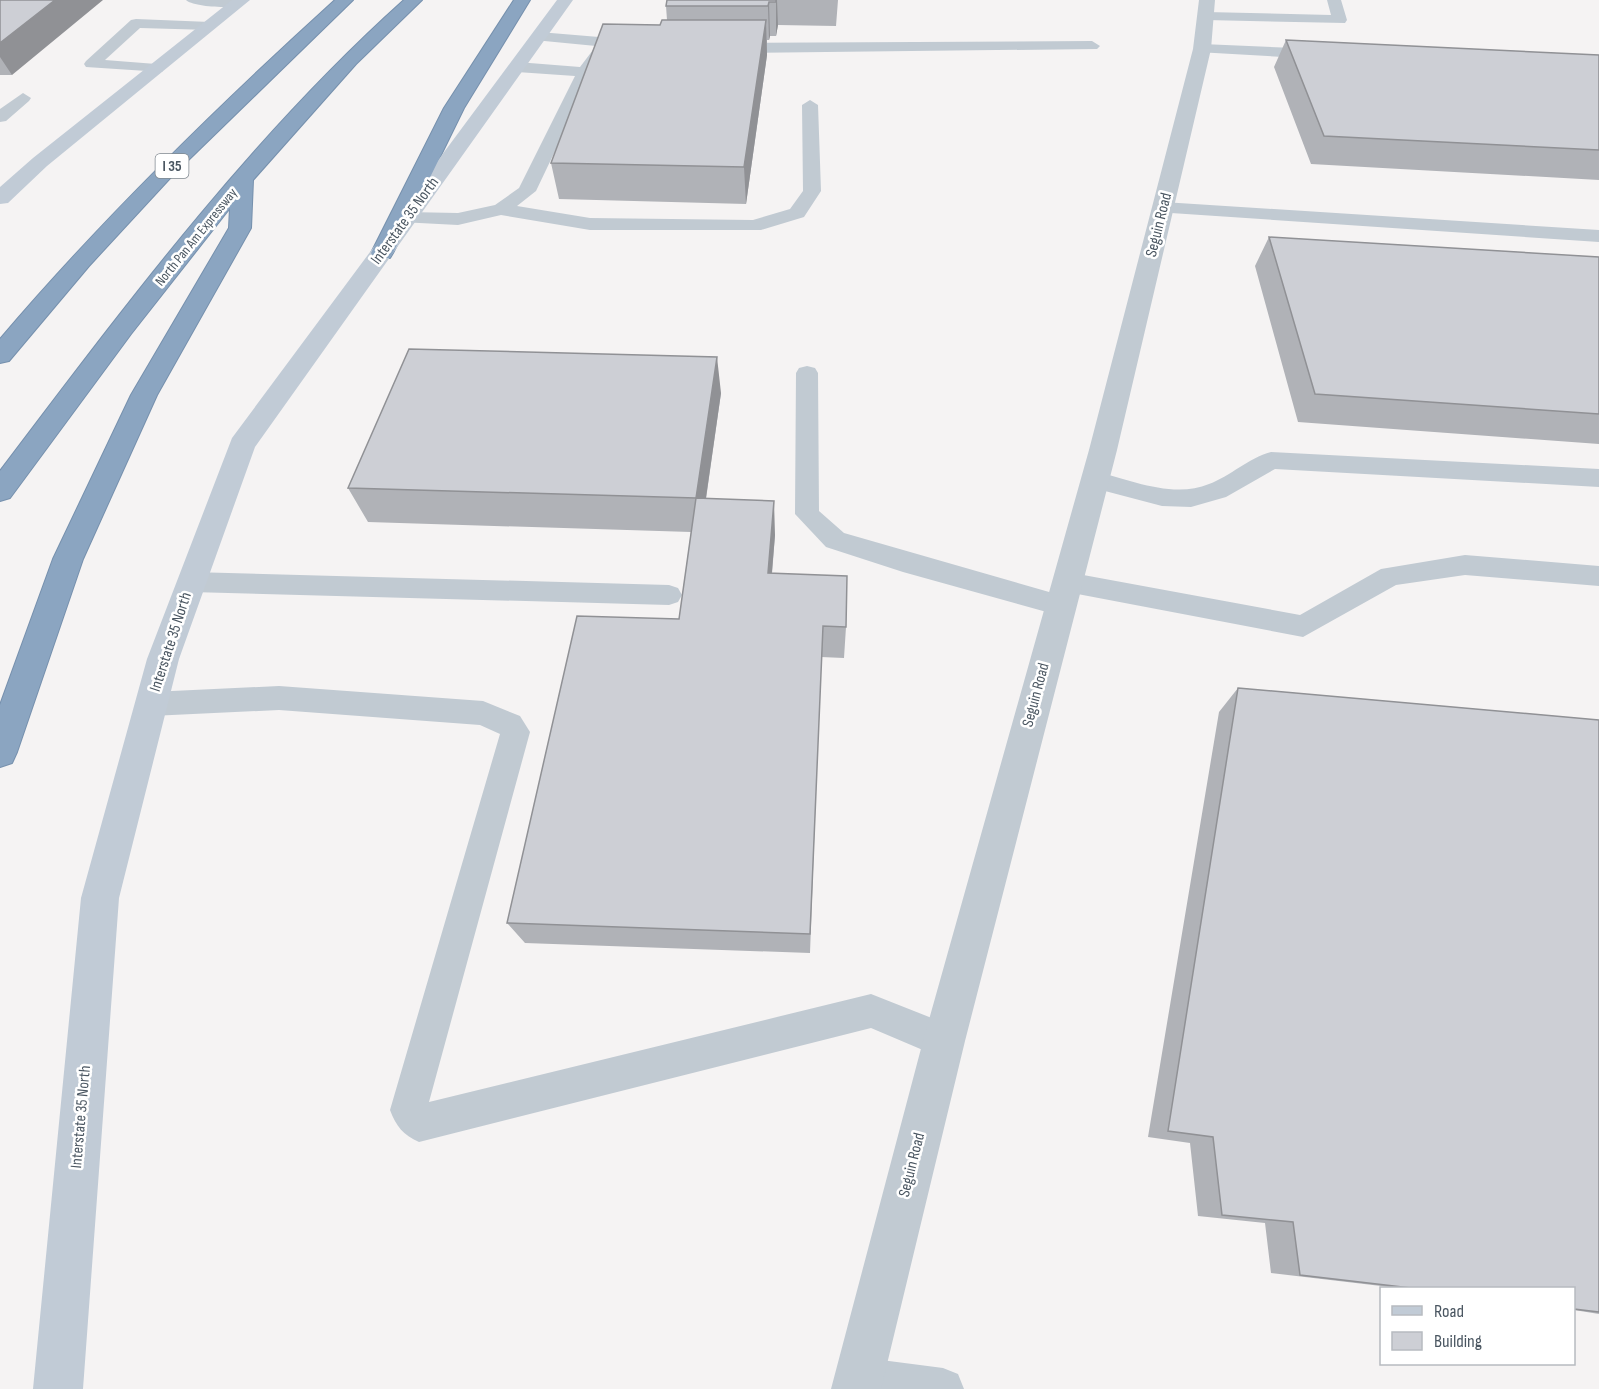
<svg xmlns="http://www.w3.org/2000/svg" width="1599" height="1389" font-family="'Sofia Sans Condensed',sans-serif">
	<rect width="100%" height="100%" fill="#f5f3f3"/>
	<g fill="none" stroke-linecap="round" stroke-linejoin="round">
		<defs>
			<path id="motorway" d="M335 0H353L173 175 89 266 9 361 0 363V339C103 218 217 107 335 0Z
				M404 0H422L356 64 253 180 251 228 157 395 83 559 17 752 12 763 0 767V705L53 559 131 395 229 228 230 208 131 334 10 498 0 501V471C125 306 250 138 404 0Z
				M514 0H530L464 108 393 253 390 258H374L371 253 444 108Z"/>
		</defs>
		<use href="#motorway" stroke="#7690ad" stroke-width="2"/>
		<path fill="#c1cad2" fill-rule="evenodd" d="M186 0H243L245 3C239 10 192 7 186 0Z
			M1327 0H1341L1347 20 1345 23 1206 20 1199 16 1206 12 1331 15Z
			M136 19 210 22 217 26 210 30 140 28 105 60 156 64 162 66 164 69 162 72 86 67 84 64 86 61 131 20Z
			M539 32 635 40 643 45 635 50 611 48 596 65 536 191 517 206 590 218 753 220 790 209 803 191 802 105 810 100 818 105 821 191 804 217 761 230H590L501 215 458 225 400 222 398 218 400 214 407 212 458 213 495 205 519 188 575 76 517 72 509 67 517 62 580 67 596 46 534 40 531 37 534 34Z
			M1092 41 1100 46 1097 49 729 53 721 48 729 43Z
			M1202 44 1318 49 1326 54 1318 59 1197 52 1194 49Z
			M23 93 31 98 29 101 6 121 0 122V109Z
			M1163 202 1599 230V242L1156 212 1154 208Z
			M807 366 815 368 818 373 819 511 844 533 1070 598 1074 605 1070 612 1061 616 903 572 826 547 795 514 796 373 799 368Z
			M1271 452 1599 469V487L1275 469 1226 497 1191 507 1162 506 1086 486 1083 480 1086 474 1095 471C1130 480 1174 499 1209 484 1231 476 1248 458 1271 452Z
			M1465 555 1599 566V586L1465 575 1396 585 1303 637 1067 592 1058 589 1054 582 1058 575 1067 572 1300 615 1381 569Z
			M191 572 669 585 678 588 682 595 678 602 669 605 191 592 182 589 178 582 182 575Z
			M279 686 483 701 520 716 530 732 429 1102 871 994 957 1028 962 1041 957 1054 944 1059 871 1028 419 1142C403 1135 396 1126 390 1110L500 734 480 725 279 710 151 716 141 713 137 704 141 695 151 692Z
			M858 1357 943 1368 958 1374 964 1389H841L837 1378 843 1363Z"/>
		<path fill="#c1cad2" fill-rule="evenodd" d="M1199 0H1215L1211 49 1117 450 965 1041 881 1389H831L923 1041 1089 450 1193 49Z"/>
		<path fill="#c1cbd6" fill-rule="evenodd" d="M232 0H250L47 166 8 203 0 204V187L33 158Z
			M557 0H573L255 447 179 659 119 898 83 1389H33L81 898 147 659 232 438Z"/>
		<use href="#motorway" fill="#8ba5c1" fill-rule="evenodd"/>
	</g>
	<path fill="#b0b2b7" d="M0 0 12 75H0Z
		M667 0H838L836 26 778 25 776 36H770L769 40H767V55L746 204 559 199 551 163 660 25 667 20 666 6Z
		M1286 40 1599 55V180L1311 164 1274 67Z
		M1269 237 1599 257V444L1298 422 1255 266Z
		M721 393 706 499 775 535 772 574 846 627 844 658 821 657 810 953 525 943 507 923 679 619 691 532 368 522 348 488Z
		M1238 688 1599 720V1314L1574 1310V1288H1398L1271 1273 1265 1223 1198 1216 1190 1143 1148 1137 1219 712Z"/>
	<path fill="#909195" d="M55 0H103L12 75 0 57V43Z
		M776 0H777L778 25 776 36Z
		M769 2 770 36 769 40 768 6Z
		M766 20 767 55 746 204 744 167Z
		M717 357 721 393 701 532 696 498Z
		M774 501 775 535 769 606 768 573Z"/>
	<path fill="#cdcfd5" stroke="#909195" stroke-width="1.5" d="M0 0H55L0 43Z
		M667 0H776V2H769L768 6H666Z
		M662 20H766L744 167 551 163 603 24 660 25Z
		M1286 40 1599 55V150L1324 136Z
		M1269 237 1599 257V414L1315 394Z
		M409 349 717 357 696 498 348 488Z
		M696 498 774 501 768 573 847 576 846 627 823 626 810 934 507 923 577 616 679 619Z
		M1238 688 1599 720V1312L1574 1309V1288H1411L1300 1275 1293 1222 1222 1215 1213 1137 1168 1131Z"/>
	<g text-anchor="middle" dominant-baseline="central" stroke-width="5" stroke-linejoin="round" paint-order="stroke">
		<g font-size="14" fill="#4a5661" stroke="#fff">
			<text transform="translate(196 237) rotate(-51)">North Pan Am Expressway</text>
		</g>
		<rect fill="#fff" stroke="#808990" stroke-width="1.5" x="155.5" y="154" width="33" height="24" rx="4.5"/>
		<g font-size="15" font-weight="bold" fill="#4a5661">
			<text x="172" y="166">I 35</text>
		</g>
		<g font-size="16" fill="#4a5661" stroke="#fff">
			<text transform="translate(405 221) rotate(-54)">Interstate 35 North</text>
			<text transform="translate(1159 225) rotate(-76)">Seguin Road</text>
			<text transform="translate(171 642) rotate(-72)">Interstate 35 North</text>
			<text transform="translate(1036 695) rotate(-75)">Seguin Road</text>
			<text transform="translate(81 1117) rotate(-85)">Interstate 35 North</text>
			<text transform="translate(912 1165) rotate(-76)">Seguin Road</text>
		</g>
	</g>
	<rect x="1380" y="1287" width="195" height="78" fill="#ffffff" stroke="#b7bbc0" stroke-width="1.5"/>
	<rect x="1392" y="1306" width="30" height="9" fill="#c1cbd6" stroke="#b7bbc0" stroke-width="1.5"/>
	<text x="1434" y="1317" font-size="18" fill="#4a5661">Road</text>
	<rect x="1392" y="1332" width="30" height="18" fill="#cdcfd5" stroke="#b7bbc0" stroke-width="1.5"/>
	<text x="1434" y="1347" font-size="18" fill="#4a5661">Building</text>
</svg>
